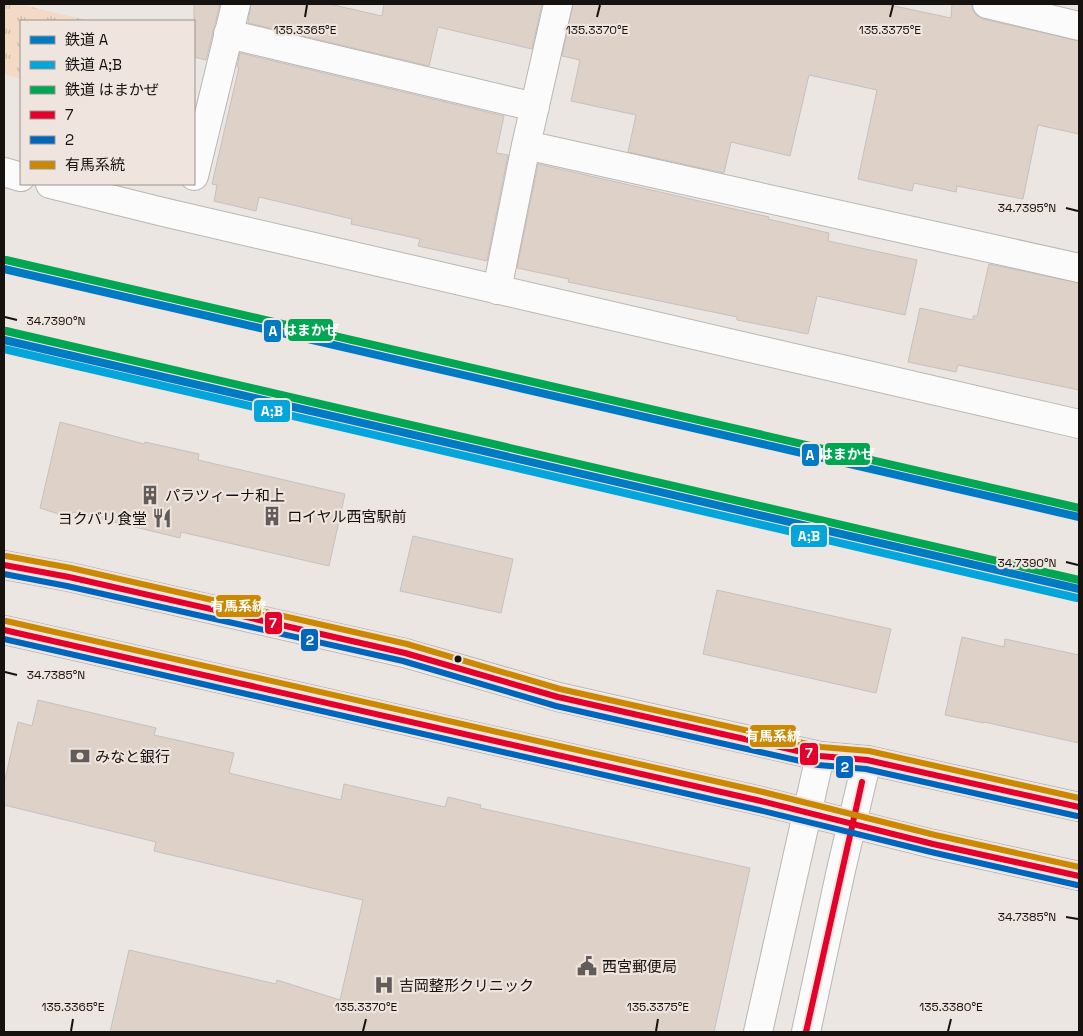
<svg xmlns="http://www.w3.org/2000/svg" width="1083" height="1036" font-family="'Space Grotesk','Noto Sans JP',sans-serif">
	<defs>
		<pattern id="park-tufts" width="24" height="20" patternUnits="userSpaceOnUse" patternTransform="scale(1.25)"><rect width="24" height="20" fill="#f3d9c6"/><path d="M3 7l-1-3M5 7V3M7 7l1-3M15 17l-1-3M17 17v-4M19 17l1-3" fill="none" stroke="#d0b9a9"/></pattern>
	</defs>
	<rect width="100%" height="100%" fill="#ece6e2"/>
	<path fill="url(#park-tufts)" d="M4 4H19L90 21H21V79L4 74Z"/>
	<path fill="#ded1c7" stroke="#c5c1be" d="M194 4H220L206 60 194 57Z
		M251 4H329L382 16 384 4H542L532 49 438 27 429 66 248 23Z
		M573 4H885L951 18 952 4H972V9L976 15 983 19 1079 41V134L1038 125 1023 199 957 186 956 192 914 183 912 191 858 179 877 90 809 75 790 156 731 142 724 173 628 152 636 115 571 101 580 60 562 56Z
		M240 53 504 116 496 153 508 155 487 261 418 246 420 239 351 224 352 219 259 197 256 211 214 201 217 185 212 184 239 67H237Z
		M538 164 769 217 768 219 829 233 828 241 917 260 905 315 817 296 808 334 737 320V317L568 282 569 279 517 268Z
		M989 264 1079 283V390L958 365 956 372 908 362 920 308 973 320V316H977Z
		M60 422 144 444 145 442 199 454 198 460 345 494 329 566 181 532 180 538 73 512 71 518 40 508Z
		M413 536 513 559 501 613 400 591Z
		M717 590 891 629 876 693 703 654Z
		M962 637 1004 647 1005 639 1079 655V743L984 722V723L945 715Z
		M38 700 156 728 154 735 234 753 229 773 341 800 344 784 445 807 448 797 481 805 480 808 750 868 714 1032H110L129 950 276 984 277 980 340 1000 363 900 154 851 156 842 4 805V784L18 722 32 726Z"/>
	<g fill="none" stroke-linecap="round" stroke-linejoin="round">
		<defs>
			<path id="minor" d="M987 4 1079 26
				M228 34 535 107
				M526 145 1079 268
				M4 172 21 177
				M194 176 236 4
				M50 184 163 212 1079 424
				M497 290 526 145 558 4
				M758 1032 820 756
				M806 1032 841 870 867 760"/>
			<path id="trunk" d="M4 565 69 577 405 653 558 697 820 756 867 760 1079 807
				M4 630 761 801 933 844 1079 876"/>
		</defs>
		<use href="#minor" stroke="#bab6b2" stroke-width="30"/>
		<use href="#trunk" stroke="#bab6b2" stroke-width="30"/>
		<use href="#minor" stroke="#fcfbfb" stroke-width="28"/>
		<use href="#trunk" stroke="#fcfbfb" stroke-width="28"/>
		<defs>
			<path id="bus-1" d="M4 565 69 577 405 653 558 697 820 756 867 760 1079 807
				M4 630 761 801 933 844 1079 876
				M806 1032 862 782"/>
			<path id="bus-2" d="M4 574 67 586 403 661 556 706 818 765 866 769 1077 816
				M4 639 759 810 931 852 1077 885"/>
			<path id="bus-3" d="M6 556 71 568 407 644 560 689 821 747 869 751 1079 798
				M6 621 763 792 935 835 1079 867"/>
		</defs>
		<use href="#bus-1" stroke="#f0e5de" stroke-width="10"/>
		<use href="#bus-2" stroke="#f0e5de" stroke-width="10"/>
		<use href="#bus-3" stroke="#f0e5de" stroke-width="10"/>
		<use href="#bus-1" stroke="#e4002b" stroke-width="6"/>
		<use href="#bus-2" stroke="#0065bd" stroke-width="6"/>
		<use href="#bus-3" stroke="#ca8803" stroke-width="6"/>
		<defs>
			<path id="rail-1" d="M4 269 1079 517
				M4 340 1079 589"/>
			<path id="rail-2" d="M4 349 1077 598"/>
			<path id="rail-3" d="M6 260 1079 508
				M6 331 1079 580"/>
		</defs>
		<use href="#rail-1" stroke="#f0e5de" stroke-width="11"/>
		<use href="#rail-2" stroke="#f0e5de" stroke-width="11"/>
		<use href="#rail-3" stroke="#f0e5de" stroke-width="11"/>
		<use href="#rail-1" stroke="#007ac2" stroke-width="8"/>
		<use href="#rail-2" stroke="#03a5db" stroke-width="8"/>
		<use href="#rail-3" stroke="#00a651" stroke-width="8"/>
	</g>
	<path fill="none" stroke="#161210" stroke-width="2" d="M305 17 307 5M597 17 600 5M890 17 893 5M1066 208 1078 211M5 317 17 320M1066 562 1078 565M5 672 17 675M1066 917 1078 919M71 1031 73 1019M363 1031 366 1019M656 1031 658 1019M948 1031 951 1019"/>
	<defs>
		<symbol id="building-bare" viewBox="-9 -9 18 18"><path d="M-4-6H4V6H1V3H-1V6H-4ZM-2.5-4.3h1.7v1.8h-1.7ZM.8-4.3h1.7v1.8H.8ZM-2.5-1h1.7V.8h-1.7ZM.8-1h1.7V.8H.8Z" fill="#615c5a" stroke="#f0e5de" stroke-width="2.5" paint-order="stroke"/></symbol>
		<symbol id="restaurant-bare" viewBox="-9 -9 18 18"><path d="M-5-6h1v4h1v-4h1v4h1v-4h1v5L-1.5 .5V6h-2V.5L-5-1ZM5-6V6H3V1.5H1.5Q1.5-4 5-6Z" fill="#615c5a" stroke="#f0e5de" stroke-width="2.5" paint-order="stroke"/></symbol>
		<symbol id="bank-bare" viewBox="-9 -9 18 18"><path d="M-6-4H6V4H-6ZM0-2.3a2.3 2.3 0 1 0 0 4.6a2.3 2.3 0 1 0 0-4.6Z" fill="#615c5a" stroke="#f0e5de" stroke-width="2.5" paint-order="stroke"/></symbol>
		<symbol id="civic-bare" viewBox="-9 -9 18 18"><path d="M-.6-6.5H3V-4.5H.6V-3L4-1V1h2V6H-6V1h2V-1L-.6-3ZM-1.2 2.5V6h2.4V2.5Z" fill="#615c5a" stroke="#f0e5de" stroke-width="2.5" paint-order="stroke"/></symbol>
		<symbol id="hospital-bare" viewBox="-9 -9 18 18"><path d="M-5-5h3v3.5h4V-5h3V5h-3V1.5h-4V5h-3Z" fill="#615c5a" stroke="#f0e5de" stroke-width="2.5" paint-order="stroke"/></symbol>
	</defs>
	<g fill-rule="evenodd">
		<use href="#building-bare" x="136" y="481" width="28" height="28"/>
		<use href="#building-bare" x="258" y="502" width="28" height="28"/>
		<use href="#restaurant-bare" x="148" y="504" width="28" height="28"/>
		<use href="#bank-bare" x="66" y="742" width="28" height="28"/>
		<use href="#civic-bare" x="573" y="952" width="28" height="28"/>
		<use href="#hospital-bare" x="370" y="971" width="28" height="28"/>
	</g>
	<circle fill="#161210" stroke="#f0e5de" stroke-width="2" cx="458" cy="659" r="4.5"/>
	<g text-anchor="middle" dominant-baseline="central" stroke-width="4.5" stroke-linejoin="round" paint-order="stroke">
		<g font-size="15" fill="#161210" stroke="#f0e5de" text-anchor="start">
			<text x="165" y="495">パラツィーナ和上</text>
			<text x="287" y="516">ロイヤル西宮駅前</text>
			<text x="147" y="518" text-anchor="end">ヨクバリ食堂</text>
			<text x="95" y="756">みなと銀行</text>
			<text x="602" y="966">西宮郵便局</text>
			<text x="399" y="985">吉岡整形クリニック</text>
		</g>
	</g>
	<g font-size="12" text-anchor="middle" fill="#161210" stroke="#f0e5de" stroke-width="4.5" stroke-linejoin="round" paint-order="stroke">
		<text x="305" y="34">135.3365°E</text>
		<text x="597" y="34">135.3370°E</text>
		<text x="890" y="34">135.3375°E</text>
		<text x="1027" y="212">34.7395°N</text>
		<text x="56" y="325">34.7390°N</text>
		<text x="1027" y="567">34.7390°N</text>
		<text x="56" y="679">34.7385°N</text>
		<text x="1027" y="921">34.7385°N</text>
		<text x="73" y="1011">135.3365°E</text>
		<text x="366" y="1011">135.3370°E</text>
		<text x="658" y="1011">135.3375°E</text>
		<text x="951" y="1011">135.3380°E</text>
	</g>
	<g stroke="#f0e5de" stroke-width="2">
		<rect x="287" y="318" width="47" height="24" rx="5" fill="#00a651"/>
		<rect x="263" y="319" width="19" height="24" rx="5" fill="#007ac2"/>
		<rect x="253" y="399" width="38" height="24" rx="5" fill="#03a5db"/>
		<rect x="824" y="442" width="47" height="24" rx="5" fill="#00a651"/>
		<rect x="801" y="443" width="19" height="24" rx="5" fill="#007ac2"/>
		<rect x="790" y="524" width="38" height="24" rx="5" fill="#03a5db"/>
		<rect x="215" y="594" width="47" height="24" rx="5" fill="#ca8803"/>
		<rect x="264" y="611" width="19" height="24" rx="5" fill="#e4002b"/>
		<rect x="300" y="628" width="19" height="24" rx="5" fill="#0065bd"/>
		<rect x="749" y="724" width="48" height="24" rx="5" fill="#ca8803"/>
		<rect x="799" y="742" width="20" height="24" rx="5" fill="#e4002b"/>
		<rect x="835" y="755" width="19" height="24" rx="5" fill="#0065bd"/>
	</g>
	<g font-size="14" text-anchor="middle" font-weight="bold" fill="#fff">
		<text x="311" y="335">はまかぜ</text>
		<text x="273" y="336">A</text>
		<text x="272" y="416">A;B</text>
		<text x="847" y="459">はまかぜ</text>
		<text x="810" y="460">A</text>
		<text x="809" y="541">A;B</text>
		<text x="238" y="611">有馬系統</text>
		<text x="273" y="628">7</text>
		<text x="310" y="645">2</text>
		<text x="773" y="741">有馬系統</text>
		<text x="809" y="758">7</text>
		<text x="845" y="772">2</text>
	</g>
	<rect width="1083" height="1036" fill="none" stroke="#161210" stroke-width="10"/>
	<rect x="20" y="20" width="175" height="165" fill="#f0e5de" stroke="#99918c"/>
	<rect x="30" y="36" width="25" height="8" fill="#007ac2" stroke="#99918c"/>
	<text x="65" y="45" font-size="15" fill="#161210">鉄道 A</text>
	<rect x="30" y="61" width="25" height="8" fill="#03a5db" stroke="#99918c"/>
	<text x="65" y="70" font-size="15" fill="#161210">鉄道 A;B</text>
	<rect x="30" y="86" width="25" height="8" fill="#00a651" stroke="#99918c"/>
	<text x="65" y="95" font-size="15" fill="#161210">鉄道 はまかぜ</text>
	<rect x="30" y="111" width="25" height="8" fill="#e4002b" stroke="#99918c"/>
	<text x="65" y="120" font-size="15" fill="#161210">7</text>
	<rect x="30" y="136" width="25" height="8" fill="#0065bd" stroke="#99918c"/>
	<text x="65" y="145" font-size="15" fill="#161210">2</text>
	<rect x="30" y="161" width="25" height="8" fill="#ca8803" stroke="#99918c"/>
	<text x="65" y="170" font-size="15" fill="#161210">有馬系統</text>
</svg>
